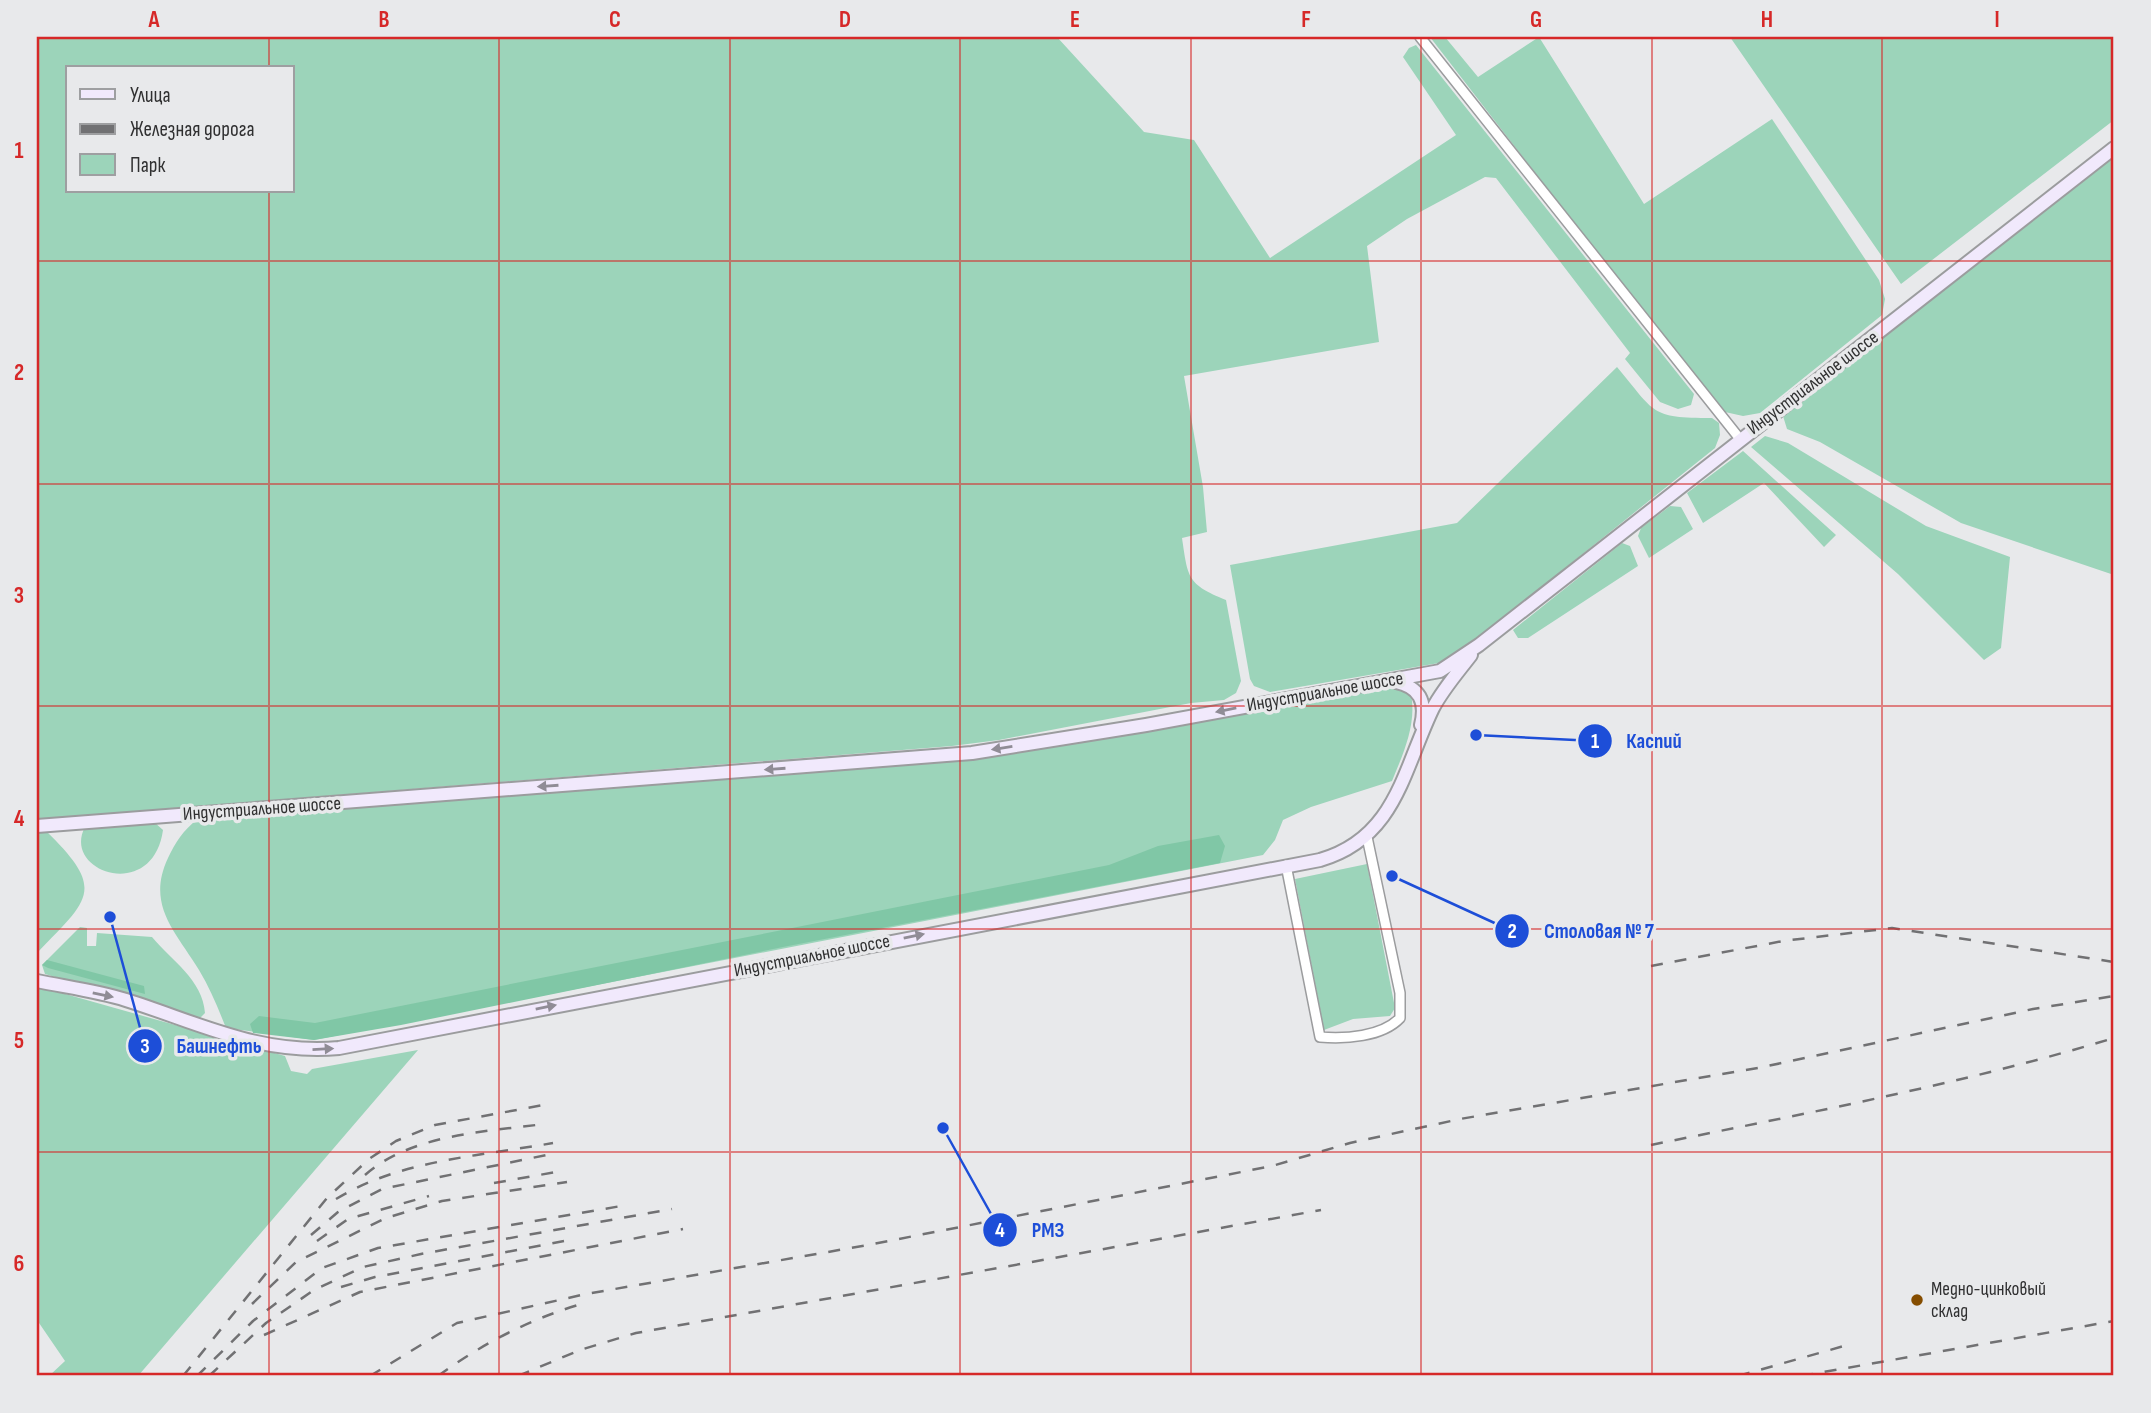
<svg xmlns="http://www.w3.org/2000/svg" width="2151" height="1413" font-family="'Sofia Sans Condensed',sans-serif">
	<rect width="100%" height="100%" fill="#e8e9eb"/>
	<path fill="#9cd4ba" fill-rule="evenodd" d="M37 37H1057L1144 132 1194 140 1270 258 1456 135 1403 57 1409 48 1416 45 1694 394 1691 405 1678 409 1660 402 1625 359 1630 353 1496 178 1485 177 1407 219 1367 246 1379 342 1184 376 1203 487 1207 532 1182 538C1188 578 1187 584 1226 600L1241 681 1236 693 1224 700 1191 703 999 740 952 746 37 819ZM68 68H292V191H68Z
		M1430 37H1445L1478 77 1539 37 1644 204 1772 119 1879 280 1885 299 1882 315 1760 413 1743 416 1725 412 1604 262Z
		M1730 37H2114V120L1901 284Z
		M2114 157V575L1961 523 1820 442 1787 429 1783 416Z
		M1617 367C1656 413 1649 418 1712 418L1719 423 1720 435 1715 448 1459 653 1439 663 1270 692 1254 686 1250 679 1230 565 1457 523Z
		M1765 436 1788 443 1926 526 2010 557 2001 648 1984 660 1898 574 1751 447Z
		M1743 451 1836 535 1824 547 1764 483 1703 523 1687 493Z
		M1670 506 1681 507 1693 529 1649 558 1638 536 1641 528Z
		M1622 543 1630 546 1638 566 1528 638H1518L1513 630Z
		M1387 685 1411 694C1417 724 1403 754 1392 781L1311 807 1283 820 1275 840 1263 855 314 1040 226 1028C218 1008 210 988 199 970 175 931 146 905 168 858 175 843 184 829 197 820L966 759Z
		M154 822 163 830C153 903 61 872 85 827Z
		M46 831C107 890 89 899 37 953V832Z
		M1367 864 1395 1008 1390 1016 1353 1019 1324 1030 1295 879Z
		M80 927 87 928V946H96L97 933 152 937C171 960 203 980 205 1013L199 1019 45 974 42 965Z
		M37 986 285 1056 291 1071 307 1074 312 1069 418 1050 138 1376H49L65 1361 37 1320Z"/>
	<path fill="#80c7a6" d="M1219 835 1225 846 1220 863 783 947 401 1025 314 1040 253 1033 250 1024 259 1016 315 1023 1109 865 1158 846Z
		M47 960 144 986 145 994 48 968 42 965Z"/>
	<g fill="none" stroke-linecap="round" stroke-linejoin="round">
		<defs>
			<path id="street" d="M1420 37 1740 439
				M1286 865 1320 1037C1345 1039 1382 1037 1400 1018V993L1367 837"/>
			<path id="secondary" d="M1396 682C1419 687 1427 701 1421 725
				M37 826 972 753 1146 725 1440 671 1479 645 2114 148
				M37 981C66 987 97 991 126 1000 199 1023 259 1055 339 1048L1320 860C1396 838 1403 770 1433 708 1443 689 1458 672 1471 655"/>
		</defs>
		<use href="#street" stroke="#9b9c9e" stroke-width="12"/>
		<use href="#secondary" stroke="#9b9c9e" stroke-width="16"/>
		<use href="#street" stroke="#fff" stroke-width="9"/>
		<use href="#secondary" stroke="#f1e9fc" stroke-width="12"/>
		<path stroke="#717173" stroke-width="2.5" stroke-dasharray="12 12" stroke-linecap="butt" d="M1651 966 1783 941 1892 928 2114 962
			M1651 1145C1807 1113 1962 1084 2114 1038
			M365 1175C412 1134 484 1132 544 1124
			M494 1183 556 1172
			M336 1199C400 1160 480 1156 553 1143
			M311 1235 338 1212 382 1189 556 1153
			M317 1241 348 1219 429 1196
			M341 1287 375 1277 564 1241
			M252 1304 296 1262 386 1218 442 1201 567 1182
			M264 1335 360 1292 683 1229
			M183 1376 327 1198 369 1159 396 1141 435 1125 549 1104
			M197 1376 253 1321 322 1268 378 1248 627 1205
			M209 1376 266 1323 314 1290 363 1267 421 1254 672 1209
			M370 1376 457 1323 586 1294 868 1245 1272 1166 1350 1143 1460 1119 1763 1067 2033 1009 2114 996
			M438 1376C482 1344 526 1321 578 1305
			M518 1376 580 1350 636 1333 1321 1210
			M1738 1376 1851 1344
			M1801 1376 2114 1321"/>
	</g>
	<defs><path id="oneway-solid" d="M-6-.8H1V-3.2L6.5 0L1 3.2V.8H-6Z" transform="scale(1.75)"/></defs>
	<g fill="#908c96">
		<use href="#oneway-solid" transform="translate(1226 710) rotate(169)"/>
		<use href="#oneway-solid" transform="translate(1002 748) rotate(171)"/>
		<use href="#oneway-solid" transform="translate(775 769) rotate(176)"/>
		<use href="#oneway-solid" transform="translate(548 786) rotate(176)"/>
		<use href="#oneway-solid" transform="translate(914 936) rotate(-11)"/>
		<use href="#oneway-solid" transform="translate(103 995) rotate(12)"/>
		<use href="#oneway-solid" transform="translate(546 1007) rotate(-11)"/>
		<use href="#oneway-solid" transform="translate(323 1049) rotate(-3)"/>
	</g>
	<path fill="none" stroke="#d62828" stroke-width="2" stroke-opacity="0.55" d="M269 37V68M499 37V1376M730 37V1376M960 37V1376M1191 37V1376M1421 37V1376M1652 37V1376M1882 37V1376M269 191V1376M37 261H2114M37 484H2114M37 706H2114M37 929H2114M37 1152H2114"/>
	<circle fill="#854d00" stroke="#e8e9eb" stroke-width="2.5" cx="1917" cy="1300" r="7"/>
	<g text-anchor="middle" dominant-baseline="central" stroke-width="7" stroke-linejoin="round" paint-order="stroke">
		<g font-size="19" fill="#303031" stroke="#e8e9eb">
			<text transform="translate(1813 383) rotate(-37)">Индустриальное шоссе</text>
			<text transform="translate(1325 692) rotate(-10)">Индустриальное шоссе</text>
			<text transform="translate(262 809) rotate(-4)">Индустриальное шоссе</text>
			<text transform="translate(812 956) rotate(-11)">Индустриальное шоссе</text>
		</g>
		<g font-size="19" fill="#303031" stroke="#e8e9eb" text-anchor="start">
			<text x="1931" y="1289">Медно-цинковый<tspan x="1931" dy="22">склад</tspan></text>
		</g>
	</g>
	<path fill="none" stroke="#1d4ed8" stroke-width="2.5" d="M1476 735L1595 741M1392 876L1512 931M110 917L145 1046M943 1128L1000 1230"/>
	<g fill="#1d4ed8" stroke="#e8e9eb" stroke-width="2.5">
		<circle cx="1476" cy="735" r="7"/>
		<circle cx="1392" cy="876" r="7"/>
		<circle cx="110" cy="917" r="7"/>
		<circle cx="943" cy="1128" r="7"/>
		<circle cx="1595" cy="741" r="18"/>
		<circle cx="1512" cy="931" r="18"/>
		<circle cx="145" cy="1046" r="18"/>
		<circle cx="1000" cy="1230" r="18"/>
	</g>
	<g font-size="21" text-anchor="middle" font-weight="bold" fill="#fff">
		<text x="1595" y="748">1</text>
		<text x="1512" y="938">2</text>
		<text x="145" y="1053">3</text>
		<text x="1000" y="1237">4</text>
	</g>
	<g font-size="21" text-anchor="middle" font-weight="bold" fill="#1d4ed8" stroke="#e8e9eb" stroke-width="7" stroke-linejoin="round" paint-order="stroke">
		<text x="1654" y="748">Каспий</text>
		<text x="1599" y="938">Столовая № 7</text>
		<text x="219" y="1053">Башнефть</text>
		<text x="1048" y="1237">РМЗ</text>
	</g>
	<rect width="2151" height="1413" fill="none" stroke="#e8e9eb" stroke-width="77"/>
	<rect x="66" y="66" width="228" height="126" fill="#e8e9eb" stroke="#9e9fa1" stroke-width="2"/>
	<rect x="80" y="89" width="35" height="10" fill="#f1e9fc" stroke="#9e9fa1" stroke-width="2"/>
	<text x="130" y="102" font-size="21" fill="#303031">Улица</text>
	<rect x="80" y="124" width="35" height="10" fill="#717173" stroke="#9e9fa1" stroke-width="2"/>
	<text x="130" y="136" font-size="21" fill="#303031">Железная дорога</text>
	<rect x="80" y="154" width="35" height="21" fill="#9cd4ba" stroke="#9e9fa1" stroke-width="2"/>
	<text x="130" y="172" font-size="21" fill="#303031">Парк</text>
	<rect x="38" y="38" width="2074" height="1336" fill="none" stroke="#d62828" stroke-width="2.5"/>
	<g font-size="23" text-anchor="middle" font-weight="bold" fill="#d62828">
		<text x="154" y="27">A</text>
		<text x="384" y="27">B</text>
		<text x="615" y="27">C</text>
		<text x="845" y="27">D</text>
		<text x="1075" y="27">E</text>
		<text x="1306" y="27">F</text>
		<text x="1536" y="27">G</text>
		<text x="1767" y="27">H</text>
		<text x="1997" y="27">I</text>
		<text x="19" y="158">1</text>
		<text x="19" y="380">2</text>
		<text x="19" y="603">3</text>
		<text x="19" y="826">4</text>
		<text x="19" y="1048">5</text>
		<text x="19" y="1271">6</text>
	</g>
</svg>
